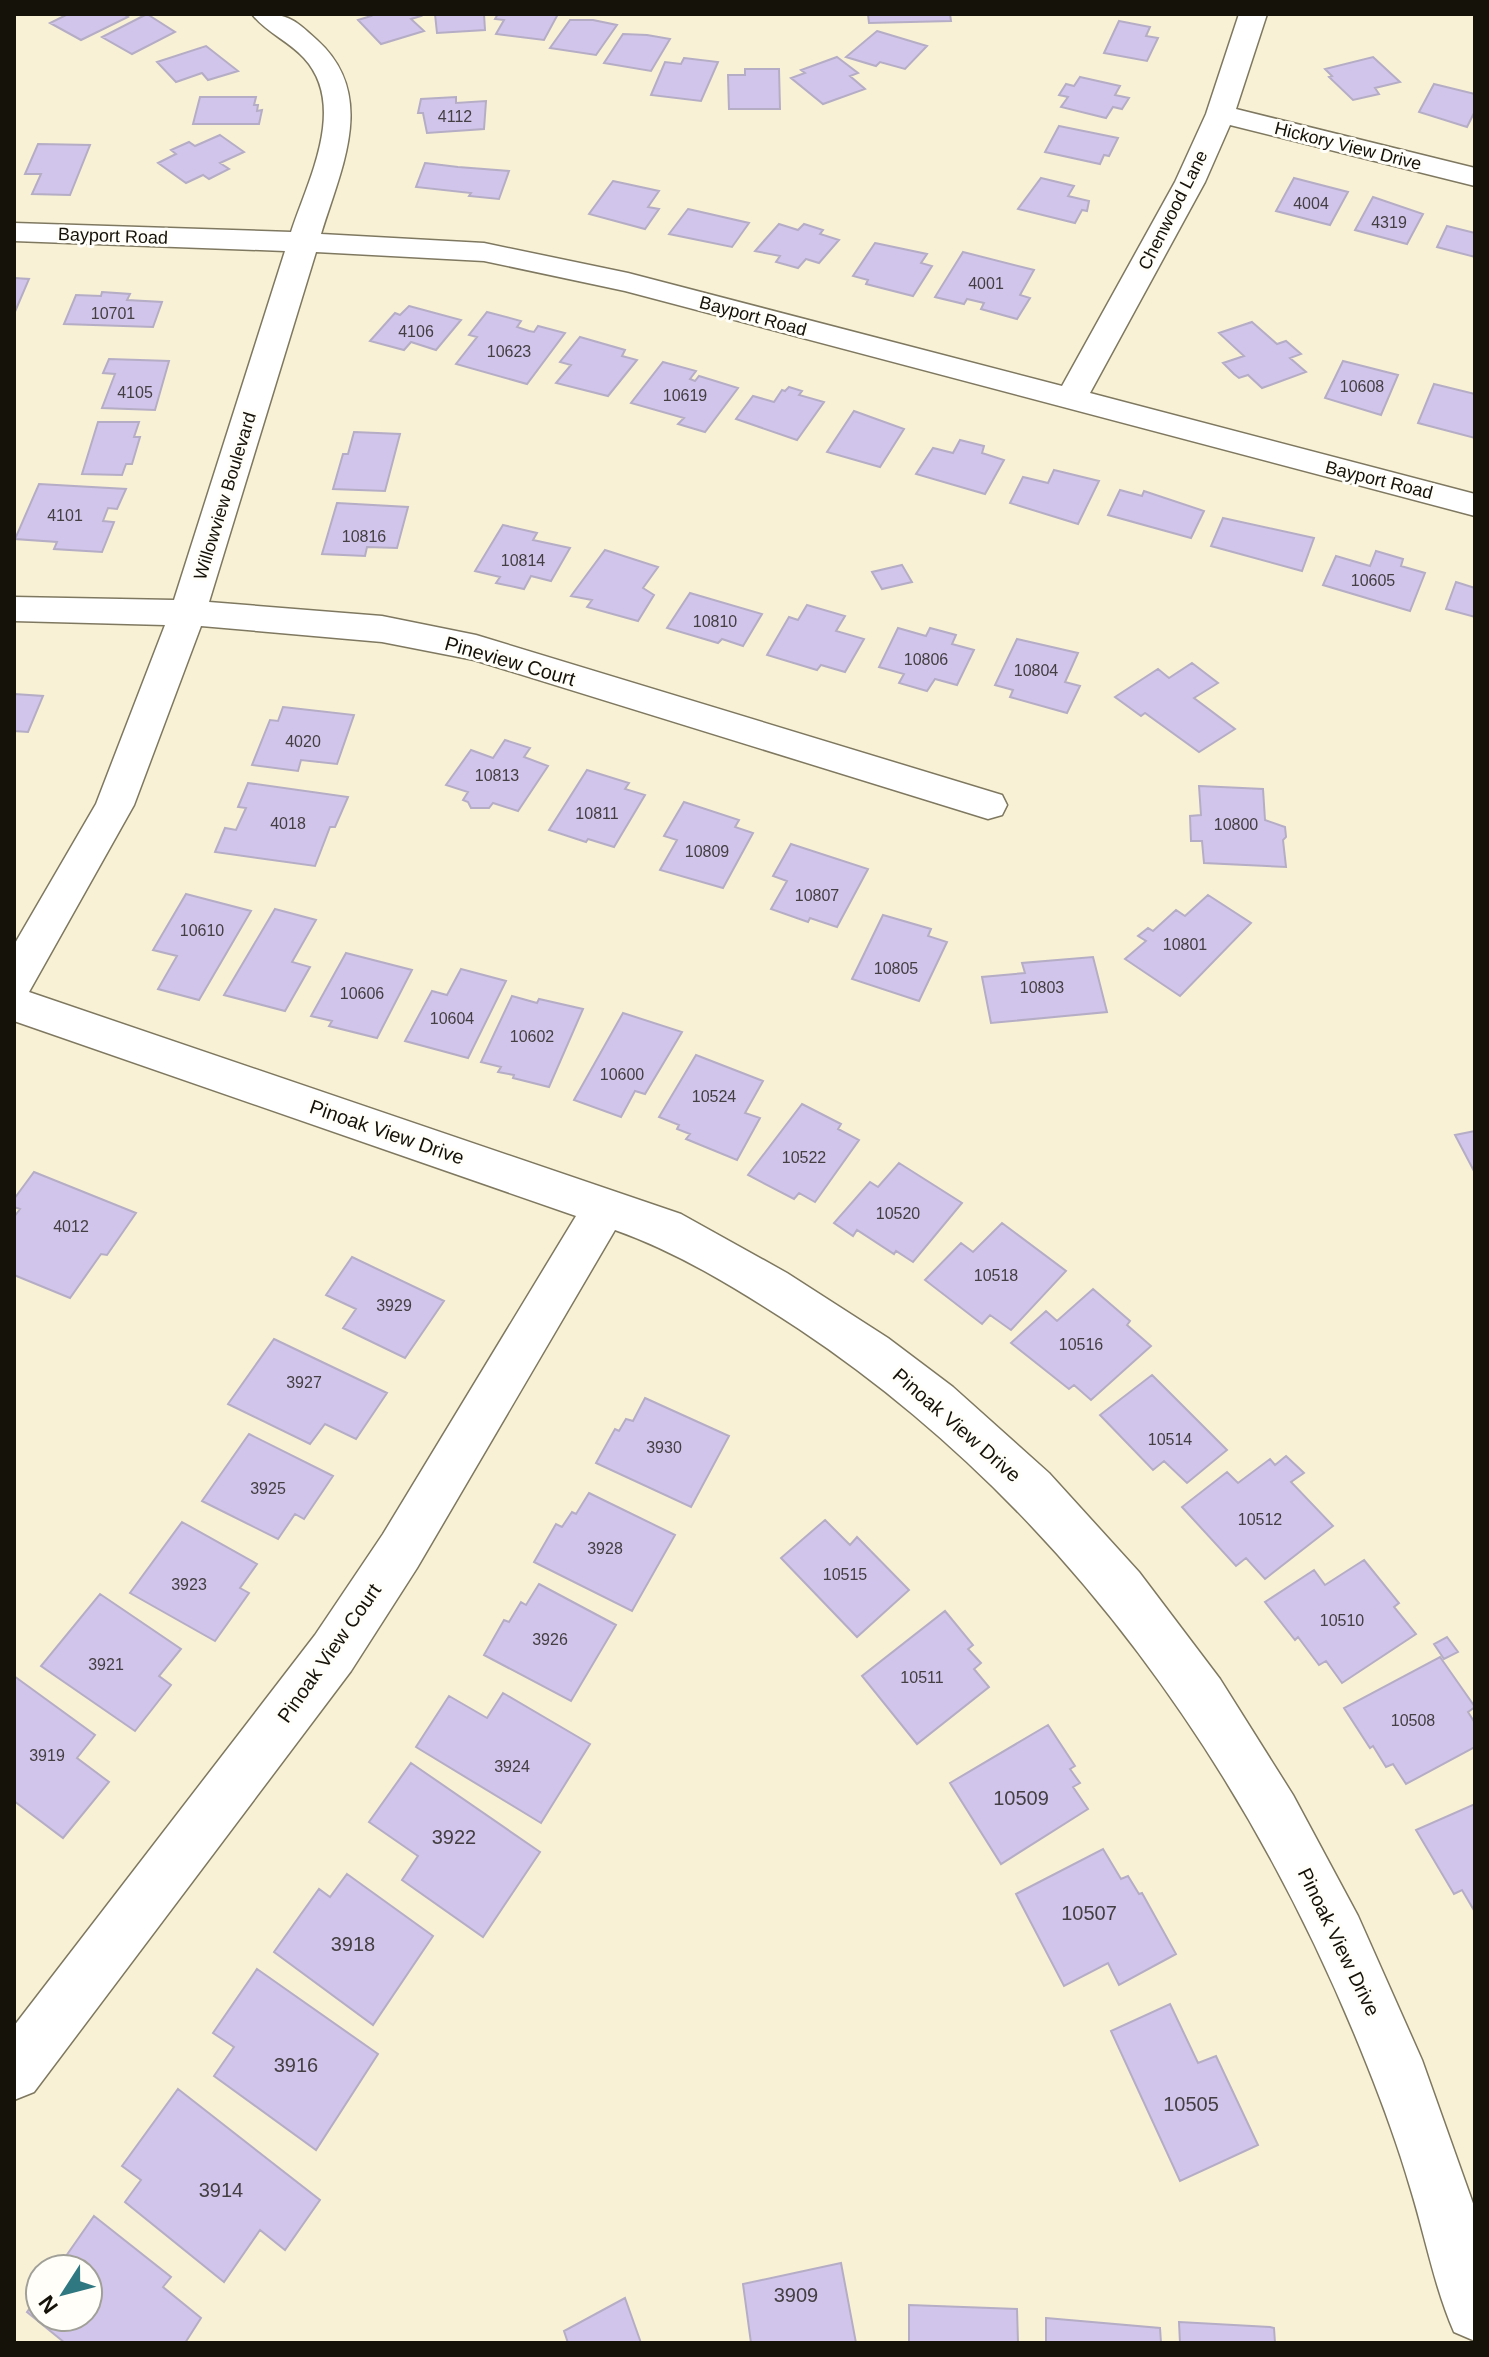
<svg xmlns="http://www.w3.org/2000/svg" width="1489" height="2357" font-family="Helvetica,sans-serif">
	<rect width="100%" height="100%" fill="#f8f1d5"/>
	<path fill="#d2c5eb" stroke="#b5adc5" stroke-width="2" d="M68 14H123L128 17 81 40 50 23Z
		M147 14 175 32 132 54 102 37Z
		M369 14H419L421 16 411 19 424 31 381 44 358 20 371 16Z
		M435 14H484L485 30 437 33Z
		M498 14H558L544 40 496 34 504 20 495 19Z
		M868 14H950L951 21 869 23Z
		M570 20H593L617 25 596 55 550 48Z
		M1119 21 1150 27 1146 36 1158 38 1147 61 1104 53Z
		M877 31 927 46 905 69 880 62 876 66 846 57Z
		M623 34 647 35 670 39 651 71 604 63Z
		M206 46 238 71 208 80 202 73 176 82 157 62Z
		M837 57 858 73 850 76 865 89 823 104 791 78 805 73 801 70Z
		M1373 57 1400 82 1375 88 1379 94 1353 100 1329 77 1332 76 1325 69Z
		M684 58 718 62 701 101 651 95 665 62 681 64Z
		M745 69H779L780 109H729L728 75H745Z
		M1080 77 1120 86 1115 95 1129 98 1122 109 1113 107 1106 118 1061 107 1068 97 1059 95 1066 84 1074 86Z
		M1434 84 1475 94V111L1467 127 1419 112Z
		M200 97H256L254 105H258L257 111 262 110 259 124H193Z
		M456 97V103L486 101 484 129 427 133 423 113H418L421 99Z
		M1059 126 1118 138 1109 156 1104 155 1100 164 1045 152Z
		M220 135 244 152 220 163 229 169 209 179 203 175 186 183 158 163 176 154 171 150 189 142 195 146Z
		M38 144 90 145 70 195 32 194 41 174H25Z
		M425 163 458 167 509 171 499 199 469 196 471 193 416 187Z
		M1041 178 1074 186 1068 196 1089 201 1087 211 1082 210 1075 223 1018 209Z
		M1294 178 1348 192 1330 225 1276 211Z
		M613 181 659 191 648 207 659 209 645 229 589 214Z
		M1373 197 1423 214 1407 244 1355 230Z
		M688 209 749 223 732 247 669 234Z
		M779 224 798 230 804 224 823 230 820 234 839 240 819 263 806 259 798 268 776 262 780 256 755 251Z
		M1447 226 1475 233V257L1437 247Z
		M875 243 927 254 921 263 932 266 913 296 866 284 868 280 853 276Z
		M963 252 1034 270 1020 295 1030 298 1017 319 981 309 984 303 967 299 964 304 935 297Z
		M14 278 29 279 14 314Z
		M102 292 130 294 127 300 162 302 153 327 64 324 76 295 101 296Z
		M409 306 461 320 436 350 411 342 404 350 370 341 395 313 400 315Z
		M487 312 521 321 517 327 529 331 534 332 538 326 565 333 527 384 456 364 477 337 469 335Z
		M1252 322 1277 344 1286 341 1301 354 1290 358 1306 372 1262 388 1248 375 1239 378 1234 374 1223 363 1244 356 1219 333Z
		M580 337 625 350 622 356 637 360 608 396 556 383 571 365 560 362Z
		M109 359 169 361 155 410 102 408 115 374 103 373Z
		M1343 361 1398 375 1381 415 1325 398Z
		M663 362 696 371 690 379 695 381 699 376 738 388 705 432 678 424 684 418 631 403Z
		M1434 384 1475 394V438L1418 423Z
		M789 387 802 391 799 395 824 402 797 440 736 419 753 396 774 402 782 390 785 391Z
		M854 411 904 429 880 467 827 452Z
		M98 422H139L134 437H140L132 464H126L122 475 82 474Z
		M354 432 400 434 385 491 333 489 343 454H348Z
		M960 440 984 446 982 453 1004 460 985 494 916 474 933 448 953 453Z
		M1054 470 1099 481 1078 524 1010 503 1023 477 1048 483Z
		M39 484 126 489 117 509 108 508 103 521 114 522 102 552 54 549 57 542 15 539Z
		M1120 490 1142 496 1144 491 1204 511 1191 538 1108 515Z
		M337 503 408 507 397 548 367 547 365 556 322 554Z
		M1223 518 1314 538 1302 571 1211 546Z
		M503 525 537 533 533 540 570 548 551 581 531 576 524 589 496 583 500 577 475 571Z
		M605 550 658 567 643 588 654 595 638 621 587 607 592 600 571 596Z
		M1376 551 1403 559 1401 566 1425 573 1410 611 1323 585 1336 556 1370 566Z
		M902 565 912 582 882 589 872 572Z
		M1456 582 1475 588V617L1446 609Z
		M690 593 762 614 743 646 722 639 718 643 667 628Z
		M807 605 845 616 836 631 864 639 845 672 821 665 817 670 767 655 789 617 798 620Z
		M898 628 926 636 930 628 956 635 952 644 974 650 957 685 935 679 927 691 899 683 904 674 879 667Z
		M1017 639 1078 653 1065 682 1080 686 1067 713 1010 697 1013 690 995 685Z
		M1192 663 1218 683 1194 698 1235 729 1199 752 1145 713 1141 716 1115 697 1158 669 1169 678Z
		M14 694 43 696 28 732 14 731Z
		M283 707 354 715 337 764 301 760 298 771 252 765 270 720 278 721Z
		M505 740 530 748 524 757 548 766 518 811 493 803 489 808H471L468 802 463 800 468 792 446 785 471 750 493 758Z
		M587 770 629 783 625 789 645 795 614 847 588 839 586 842 549 830Z
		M248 783 348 797 335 827H330L315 866 215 852 225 828 236 830 246 808 238 807Z
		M1199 786 1263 789 1265 820 1285 827 1286 837 1283 840 1286 867 1204 863 1202 841H1191L1190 816 1201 815Z
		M684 802 739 820 735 827 753 833 723 888 660 870 677 840 664 836Z
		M791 844 868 869 837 927 810 918 808 922 771 909 787 881 773 876Z
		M186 894 251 911 199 1000 158 989 177 956 153 950Z
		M1208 895 1251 923 1180 996 1125 959 1146 941 1138 936 1148 928 1153 931 1176 910 1185 916Z
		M275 909 316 920 292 962 310 967 285 1011 224 995Z
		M883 915 931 929 928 936 947 942 919 1001 852 979Z
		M346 953 412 970 377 1038 329 1026 332 1021 311 1016Z
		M1093 957 1107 1012 991 1023 982 977 1025 973 1022 963Z
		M461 969 506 981 468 1058 405 1041 432 991 447 995Z
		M512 996 537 1003 539 999 583 1009 549 1087 513 1078 514 1075 498 1072 501 1067 481 1062Z
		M623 1013 682 1032 645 1094 635 1091 621 1117 574 1100Z
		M696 1055 763 1081 745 1113 760 1118 737 1160 686 1139 690 1134 677 1129 679 1125 659 1117Z
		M802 1104 841 1124 838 1129 859 1140 815 1202 799 1193 794 1199 748 1175Z
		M1475 1131V1173L1455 1135Z
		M899 1163 962 1203 913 1262 896 1251 894 1254 857 1230 853 1236 834 1223 870 1182 878 1187Z
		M34 1172 136 1213 107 1255 101 1254 70 1298 14 1275V1217L20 1209 14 1207V1199Z
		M1002 1223 1066 1271 1011 1330 990 1315 982 1324 925 1280 961 1243 973 1252Z
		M352 1257 444 1301 405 1358 343 1328 356 1309 326 1295Z
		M1093 1289 1130 1321 1127 1325 1151 1346 1091 1400 1074 1385 1069 1389 1011 1343 1046 1311 1057 1321Z
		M274 1339 387 1393 356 1439 325 1424 310 1444 228 1404Z
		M1152 1375 1227 1450 1187 1483 1164 1461 1153 1470 1100 1415Z
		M645 1398 729 1436 691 1507 596 1463 615 1429 619 1431 626 1419 633 1421Z
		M249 1434 333 1476 304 1519 295 1514 278 1539 202 1501Z
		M1286 1456 1304 1473 1291 1482 1333 1526 1265 1579 1246 1558 1236 1566 1182 1507 1227 1472 1238 1483 1270 1459 1275 1465Z
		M589 1493 675 1535 632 1611 534 1562 556 1524 562 1527 572 1512 576 1514Z
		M825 1520 850 1545 857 1537 909 1590 857 1637 781 1558Z
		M182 1522 257 1564 240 1588 249 1593 215 1641 130 1593Z
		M1364 1560 1399 1603 1394 1607 1416 1634 1342 1683 1326 1661 1319 1665 1298 1637 1295 1640 1265 1602 1314 1570 1325 1585Z
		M539 1584 616 1625 571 1701 484 1655 504 1620 509 1622 521 1602 526 1605Z
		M100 1594 181 1649 159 1676 171 1685 135 1731 41 1666Z
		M945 1611 973 1645 968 1649 981 1663 974 1669 989 1687 917 1744 862 1676Z
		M1447 1637 1458 1652 1444 1659 1434 1644Z
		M1440 1657 1475 1707 1468 1712 1475 1723V1747L1406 1784 1393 1764 1386 1767 1373 1746 1370 1748 1344 1708Z
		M14 1676 95 1735 77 1758 109 1782 63 1838 14 1801Z
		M503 1693 590 1744 541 1823 416 1747 449 1696 487 1718Z
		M1048 1725 1075 1766 1070 1769 1080 1783 1073 1787 1088 1809 1001 1864 950 1783Z
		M411 1763 540 1852 483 1937 402 1880 418 1856 369 1822Z
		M1475 1804V1912L1462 1890 1454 1894 1416 1830Z
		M1103 1849 1121 1879 1128 1876 1139 1894 1142 1893 1176 1954 1119 1985 1108 1963 1064 1986 1016 1894Z
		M347 1874 433 1936 373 2025 274 1952 319 1889 330 1897Z
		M257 1969 378 2054 316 2150 214 2076 234 2047 213 2033Z
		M1170 2004 1198 2063 1216 2056 1258 2145 1180 2181 1111 2031Z
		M178 2089 320 2200 285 2250 260 2230 224 2282 125 2202 141 2180 122 2166Z
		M94 2216 171 2277 163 2287 201 2318 185 2343H65L27 2312 40 2294V2317H88V2269H57Z
		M841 2263 856 2343H751L743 2284Z
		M625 2298 641 2343H568L564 2331Z
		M909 2305 1017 2309 1018 2343H909Z
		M1046 2318 1160 2328 1161 2343H1046Z
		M1179 2322 1270 2327 1274 2328 1275 2343H1180Z"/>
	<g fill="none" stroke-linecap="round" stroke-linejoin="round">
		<defs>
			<path id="minor" d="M252 14C287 14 291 16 317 40 378 95 341 168 321 234L484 243 628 273 1062 386 1175 182 1206 114 1239 14H1267L1236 109 1475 168V186L1230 125 1205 182 1090 393 1475 494V516L625 291 484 261 316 252 209 602 382 616 476 635 1002 795 1007 805 1002 815 988 819 474 660 382 642 201 626 134 805 29 992 681 1214 787 1273 888 1338 953 1387 1049 1473 1139 1572 1220 1679 1293 1795 1358 1916 1422 2060 1475 2209V2341L1454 2332C1434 2286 1425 2235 1410 2187 1398 2146 1383 2105 1367 2065 1251 1772 1063 1505 799 1329 741 1291 680 1253 615 1230L417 1568 351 1671 34 2092 14 2100V2026L315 1635 383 1534 576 1216 14 1021V945L96 804 165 625 14 621V597L174 600 285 251 14 241V223L291 232C308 180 348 106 304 58 289 41 265 32 252 14Z"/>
		</defs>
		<use href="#minor" stroke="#7f7860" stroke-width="3"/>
		<use href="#minor" fill="#fff" fill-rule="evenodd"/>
	</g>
	<g text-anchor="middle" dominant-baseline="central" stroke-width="6" stroke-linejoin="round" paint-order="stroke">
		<g font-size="16" fill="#443f42">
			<text x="455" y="116">4112</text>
			<text x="1311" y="203">4004</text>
			<text x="1389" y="222">4319</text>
			<text x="986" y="283">4001</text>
			<text x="113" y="313">10701</text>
			<text x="416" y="331">4106</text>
			<text x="509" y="351">10623</text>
			<text x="1362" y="386">10608</text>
			<text x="135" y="392">4105</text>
			<text x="685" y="395">10619</text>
			<text x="65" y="515">4101</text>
			<text x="364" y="536">10816</text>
			<text x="523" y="560">10814</text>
			<text x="1373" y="580">10605</text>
			<text x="715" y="621">10810</text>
			<text x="926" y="659">10806</text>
			<text x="1036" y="670">10804</text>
			<text x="303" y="741">4020</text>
			<text x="497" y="775">10813</text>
			<text x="597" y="813">10811</text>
			<text x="288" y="823">4018</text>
			<text x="1236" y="824">10800</text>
			<text x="707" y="851">10809</text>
			<text x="817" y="895">10807</text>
			<text x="202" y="930">10610</text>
			<text x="1185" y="944">10801</text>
			<text x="896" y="968">10805</text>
			<text x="1042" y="987">10803</text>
			<text x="362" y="993">10606</text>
			<text x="452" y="1018">10604</text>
			<text x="532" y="1036">10602</text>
			<text x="622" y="1074">10600</text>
			<text x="714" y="1096">10524</text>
			<text x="804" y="1157">10522</text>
			<text x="898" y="1213">10520</text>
			<text x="71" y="1226">4012</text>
			<text x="996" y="1275">10518</text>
			<text x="394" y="1305">3929</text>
			<text x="1081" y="1344">10516</text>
			<text x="304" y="1382">3927</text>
			<text x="1170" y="1439">10514</text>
			<text x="664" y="1447">3930</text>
			<text x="268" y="1488">3925</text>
			<text x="1260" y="1519">10512</text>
			<text x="605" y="1548">3928</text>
			<text x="845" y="1574">10515</text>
			<text x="189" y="1584">3923</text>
			<text x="1342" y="1620">10510</text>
			<text x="550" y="1639">3926</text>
			<text x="106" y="1664">3921</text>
			<text x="922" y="1677">10511</text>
			<text x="1413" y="1720">10508</text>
			<text x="47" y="1755">3919</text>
			<text x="512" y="1766">3924</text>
		</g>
		<g font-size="18" fill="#151209" stroke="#fffef8">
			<text transform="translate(1348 146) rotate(14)">Hickory View Drive</text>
			<text transform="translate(1173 210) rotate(-63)">Chenwood Lane</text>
			<text transform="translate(113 236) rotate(2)">Bayport Road</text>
			<text transform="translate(753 316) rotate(15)">Bayport Road</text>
			<text transform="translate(1379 480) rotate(14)">Bayport Road</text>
			<text transform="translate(225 496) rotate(-73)">Willowview Boulevard</text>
		</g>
		<g font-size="20" fill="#151209" stroke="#fffef8">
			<text transform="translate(510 661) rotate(16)">Pineview Court</text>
			<text transform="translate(387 1132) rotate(19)">Pinoak View Drive</text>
			<text transform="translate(957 1425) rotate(41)">Pinoak View Drive</text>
			<text transform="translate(329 1653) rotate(-55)">Pinoak View Court</text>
			<text transform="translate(1339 1942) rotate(64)">Pinoak View Drive</text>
		</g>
		<g font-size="20" fill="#443f42">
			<text x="1021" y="1798">10509</text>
			<text x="454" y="1837">3922</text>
			<text x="1089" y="1913">10507</text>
			<text x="353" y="1944">3918</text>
			<text x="296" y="2065">3916</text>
			<text x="1191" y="2104">10505</text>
			<text x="221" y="2190">3914</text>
			<text x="796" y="2295">3909</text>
		</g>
	</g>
	<rect width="1489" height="2357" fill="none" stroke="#151209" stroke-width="32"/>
	<g transform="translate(64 2293) rotate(234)"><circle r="38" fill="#fffef8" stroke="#a1a098" stroke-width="2"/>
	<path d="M0-6L14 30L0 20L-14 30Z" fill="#2f7781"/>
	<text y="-12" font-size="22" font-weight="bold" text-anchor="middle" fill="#151209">N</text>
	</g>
</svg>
